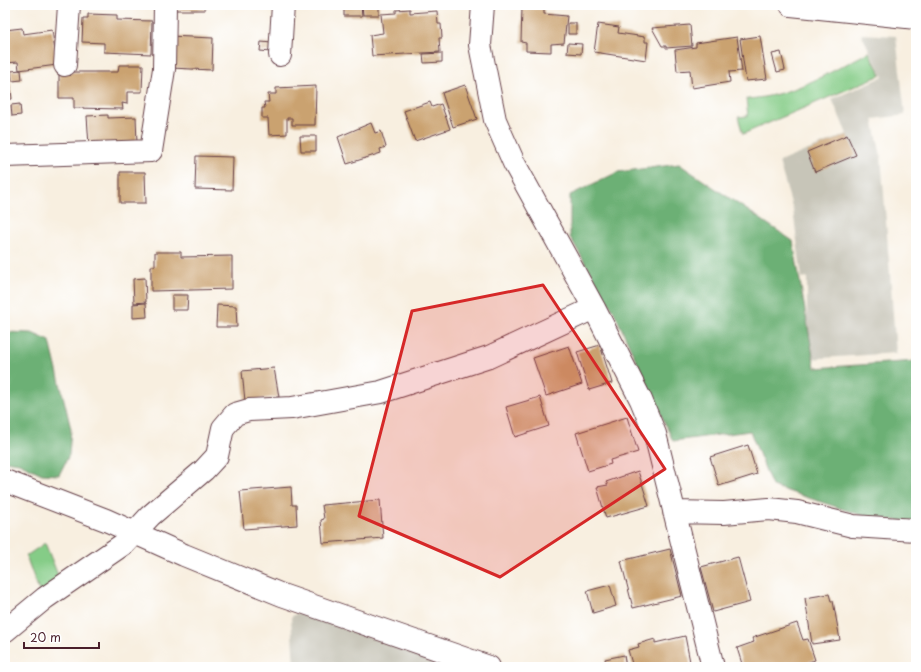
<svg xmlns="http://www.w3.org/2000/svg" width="921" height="672" font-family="'Playpen Sans',sans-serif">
	<rect width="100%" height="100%" fill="#fff"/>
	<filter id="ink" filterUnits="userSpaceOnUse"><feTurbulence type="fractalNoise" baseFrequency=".025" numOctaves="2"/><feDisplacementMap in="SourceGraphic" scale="8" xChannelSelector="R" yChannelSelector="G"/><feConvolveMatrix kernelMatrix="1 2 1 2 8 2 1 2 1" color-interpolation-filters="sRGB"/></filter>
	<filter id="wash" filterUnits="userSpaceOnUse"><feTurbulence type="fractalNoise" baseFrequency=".012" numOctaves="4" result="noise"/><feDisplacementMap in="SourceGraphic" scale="16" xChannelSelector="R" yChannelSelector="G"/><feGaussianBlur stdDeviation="0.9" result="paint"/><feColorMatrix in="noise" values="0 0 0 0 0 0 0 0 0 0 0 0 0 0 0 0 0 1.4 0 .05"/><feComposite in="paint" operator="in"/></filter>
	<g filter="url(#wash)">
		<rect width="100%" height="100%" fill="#f8efe0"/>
		<path fill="#c7c5b8" d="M861 34 896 36 905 115 873 119 881 156 896 353 807 359V278H802L793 210 779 162 847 134 832 99 883 77Z
			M299 612 456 667H294L291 617Z"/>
		<path fill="#85cc87" stroke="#687659" d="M869 52 881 75 743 134 738 117 748 116 746 99C791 97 830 72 869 52Z
			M45 543 60 580 40 594 26 556Z"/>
		<path fill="#6cb074" stroke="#5b6850" d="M679 164 793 241 815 368 916 361V522L870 518 772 486 750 431 673 441 614 312 570 237V195L618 172Z
			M5 332 32 333 50 341 71 429 69 455 59 475 42 474 19 463 5 461Z"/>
		<g id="blocks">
			<path fill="#caa270" d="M175 5H205V10H175Z
				M344 5H361L362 16H344Z
				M362 5H379V15H363Z
				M522 8 544 9V14L567 16 564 43 551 44V52L526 51V43L521 42Z
				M410 9V13L437 11 438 24H441L442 38H439L440 52 372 56 370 35 383 33 381 14 396 13V10Z
				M88 14 117 15V20L152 21 151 54 104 52V43L82 42 83 18H88Z
				M568 23H576V34H568Z
				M598 24 619 27 618 33 645 37V42H648L646 60 594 52Z
				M690 25 692 46 666 48V46H662L652 28Z
				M22 28 23 34 52 30 57 65 19 70 18 62 5 63V30Z
				M169 36 213 38 212 70 171 68Z
				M760 36 767 79 746 81 740 39Z
				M737 37 742 71 729 72 730 82 692 88 690 70 677 71 675 50 696 47V43Z
				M261 42 272 43 271 52 260 51Z
				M568 43 582 44 581 54 567 53Z
				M781 52 785 70 777 72 772 54Z
				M442 53V62L424 63 423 54Z
				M8 65 11 89 5 90V66Z
				M119 65H143L142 92H127V104L122 103 123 109 74 108V98H59V72H118Z
				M21 70 22 80 12 81 11 71Z
				M465 85 477 119 453 127 442 93Z
				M316 86 315 125H292V118H287V134L269 135 268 118H262V108H265L264 102H269L268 94H276V88Z
				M11 90 12 99 5 100V91Z
				M430 102 432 107 441 104 450 129 415 141 404 111Z
				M20 104 21 115 12 116 11 105Z
				M108 115V118L136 117 137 144 89 146 87 116Z
				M371 123 375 133 381 131 386 147 380 149 381 153 347 164 338 137Z
				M847 135 856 155 815 172 807 152Z
				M300 136H316V151H301Z
				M196 156 233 157 232 190 195 189Z
				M120 172H145L146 203H120Z
				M155 252H181V257L232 256V289L151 291V266H155Z
				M145 278 146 302 134 303 133 279Z
				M172 295H188L187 310H172Z
				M146 303 147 317 133 318V304Z
				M217 305 236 306 237 327H216Z
				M600 345 612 383 589 390 577 352Z
				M569 346 582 384 546 396 533 358Z
				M274 368 279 397 245 401 242 371Z
				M540 397 549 426 515 437 506 407Z
				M627 417 638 452 610 460 611 464 588 471 576 433Z
				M748 445 757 474 719 486 710 457Z
				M638 471 649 506 606 518 597 487 608 485 606 482Z
				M291 487 292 505H296L297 525 244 529 240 491Z
				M380 500 383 538 323 543 321 520 324 519 322 505Z
				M670 549 682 596 633 608 621 561Z
				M738 557 750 602 713 612 701 567Z
				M610 585 616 606 593 613 587 591Z
				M829 594 831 601H833L840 640 812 644 805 598Z
				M797 623 803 640 808 639 815 660 793 667H743L737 648 754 642 752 638Z
				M685 636 691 667H633L628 650 639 647 638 644 655 639V643Z
				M624 655 626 667H607L605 659Z"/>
		</g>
	</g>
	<g filter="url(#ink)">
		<use href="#blocks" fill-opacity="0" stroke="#643e46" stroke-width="1"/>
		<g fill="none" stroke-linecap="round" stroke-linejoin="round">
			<defs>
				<path id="minor" d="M483 5 480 45 495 120 514 163 594 308 641 400 655 434 713 667
					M280 55 283 5
					M65 65 69 5
					M5 156 151 151 164 69 165 5
					M5 481 106 520 184 555 282 595 489 667
					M674 512 724 513 769 509 797 512 853 526 916 530
					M5 631 45 598 125 543 150 516 204 470 217 456 223 428 235 414 249 410 292 408 381 392 489 357 594 308"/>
				<path id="major" d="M791 5 916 18"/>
			</defs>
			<use href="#minor" stroke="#643e46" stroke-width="24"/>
			<use href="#major" stroke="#643e46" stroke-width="24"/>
			<use href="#minor" stroke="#fff" stroke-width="22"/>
			<use href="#major" stroke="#fff" stroke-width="22"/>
		</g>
	</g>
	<path fill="#d62828" fill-opacity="0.2" stroke="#d62828" stroke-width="3" stroke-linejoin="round" d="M543 285 665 469 500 577 359 516 412 311Z"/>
	<rect width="921" height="672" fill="none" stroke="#fff" stroke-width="20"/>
	<path d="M24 642v6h75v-6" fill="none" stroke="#4a1f2b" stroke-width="2"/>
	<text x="30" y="642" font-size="12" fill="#4a1f2b" stroke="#ffffff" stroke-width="3" paint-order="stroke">20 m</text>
</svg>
